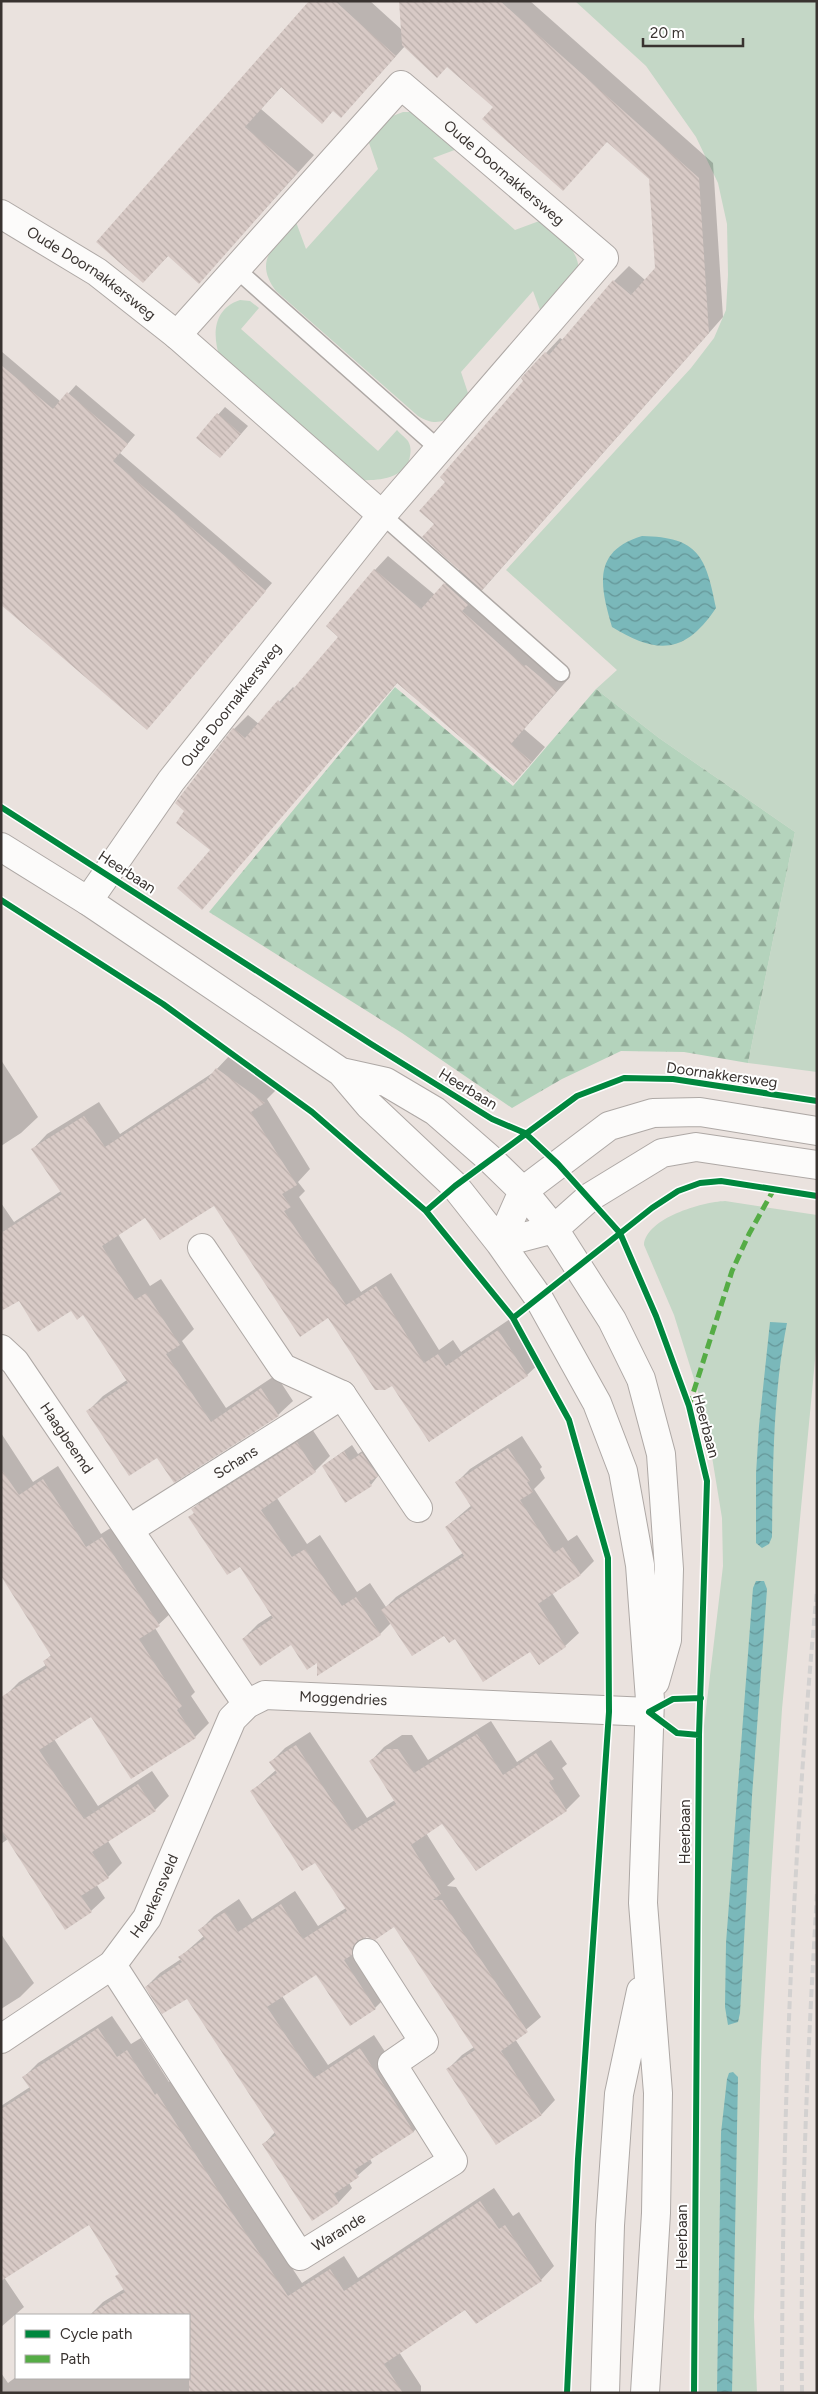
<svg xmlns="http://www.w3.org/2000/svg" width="818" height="2394" font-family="Figtree,sans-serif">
	<defs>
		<pattern id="forest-firs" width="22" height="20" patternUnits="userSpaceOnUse" patternTransform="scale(1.25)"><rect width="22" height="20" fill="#b4d3bc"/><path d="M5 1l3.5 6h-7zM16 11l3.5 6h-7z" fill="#93ac99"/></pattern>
		<pattern id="water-waves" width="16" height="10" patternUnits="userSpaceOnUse" patternTransform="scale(1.25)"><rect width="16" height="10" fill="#7ab8ba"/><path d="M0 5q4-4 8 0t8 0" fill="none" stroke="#659698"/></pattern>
		<pattern id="building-back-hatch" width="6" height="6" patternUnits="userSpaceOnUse" patternTransform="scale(1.25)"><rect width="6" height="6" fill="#d8cac6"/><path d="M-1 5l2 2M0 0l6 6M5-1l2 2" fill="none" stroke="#baaeaa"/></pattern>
	</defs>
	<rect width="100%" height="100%" fill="#eae2de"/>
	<path fill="#c4d7c6" d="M575 1H817V1072L748 1063 795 832 659 738 596 689 617 670 506 570 691 368 714 338 726 310 728 275 727 224 718 183 696 137 646 66Z
		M403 112H413L460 148 433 158 515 230 542 220C558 235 577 246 579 270L543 318 533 291 461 372 470 399C453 415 442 431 418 416L276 291C253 260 274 246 296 222L306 249 378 169 368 140 390 117Z
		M240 300 250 301 259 308 241 329 378 451 397 430C400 434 405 437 408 441 411 446 411 451 410 456 407 478 378 481 362 480L220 358C212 335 213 309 240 300Z
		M725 1201 817 1215V1339L782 1709 771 1878 761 2061 754 2317 757 2393H692L699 2178 704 1726 723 1566 722 1518 705 1414 674 1315 644 1245C646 1218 702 1202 725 1201Z"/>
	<path fill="url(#forest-firs)" d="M395 687 513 786 596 689 659 738 795 832 748 1063 684 1052 621 1051 562 1079 512 1108 402 1033 209 912Z"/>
	<path fill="url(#water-waves)" d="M642 536C699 537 706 557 716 608 685 654 658 655 612 627 600 586 592 551 642 536Z
		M770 1322 787 1323C773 1393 773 1466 772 1537L769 1544 762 1548 756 1543V1474L759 1426Z
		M756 1581H764L767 1589 752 1796 740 2013 738 2022 728 2025 725 2007 726 1943 753 1588Z
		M733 2072 738 2077 732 2393H717L721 2133 727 2079 729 2073Z"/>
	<path fill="#0003" d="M311 1H370L402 30 400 1H530L713 163 723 317 476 597 570 677 524 729 545 747 528 767 514 781 398 682 202 908 212 850 186 811 176 803 234 729 248 715 259 724 293 687 295 689 340 636 375 570 388 556 435 595 460 569 436 524 447 481 546 353 560 338 563 340 614 281 629 266 645 280 656 268 651 178 608 141 495 107 448 65 405 46 341 117 334 110 282 86 261 109 314 155 199 282 169 255 143 282Z
		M1 351 61 402 76 385 135 435 120 453 272 583 155 720 1 603Z
		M225 407 248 426 228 449 198 437Z
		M231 1054 278 1088 267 1099 310 1169 298 1182 305 1191 299 1197 361 1292 391 1273 439 1350 453 1340 461 1352 513 1317 542 1361 527 1375 393 1384 329 1317 214 1204 145 1216 118 1234 150 1286 161 1279 194 1329 182 1341 226 1408 276 1375 293 1401 278 1415 158 1456 88 1411 103 1396 127 1380 60 1272 1 1302V1203L14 1222 61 1191 33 1149 47 1134 99 1102 120 1134 214 1072Z
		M1 1060 38 1117 21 1133 1 1146Z
		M312 1429 330 1456 315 1471 277 1498 307 1544 320 1535 357 1592 370 1583 386 1607 396 1597 463 1553 446 1527 472 1505 457 1482 470 1469 522 1436 542 1467 540 1469 545 1478 534 1489 568 1541 577 1535 594 1561 581 1574 552 1593 579 1633 565 1646 539 1663 531 1650 391 1623 380 1634 319 1660 291 1644 243 1639 258 1624 272 1615 240 1565 193 1509 207 1495Z
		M1 1433 33 1482 58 1466 101 1534 117 1524 173 1611 155 1628 195 1692 191 1696 209 1723 195 1737 92 1715 54 1739 98 1806 152 1771 169 1796 155 1810 108 1841 122 1863 108 1877 96 1884 105 1898 91 1911 8 1839 1 1844V1713L5 1696 19 1682 46 1665 44 1662 52 1654 1 1574Z
		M352 1445 358 1454 370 1446 384 1468 371 1485 323 1466Z
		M491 1721 517 1762 551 1740 567 1764 562 1768 580 1796 566 1810 477 1869 442 1822 426 1833 455 1879 447 1886 456 1887 541 2017 515 2039 555 2100 542 2114 496 2143 448 2069 462 2055 474 2047 395 1926 366 1936 365 1940 389 1994 375 2008 317 1973 282 1996 328 2065 374 2035 428 2117 414 2131 370 2159 372 2163 349 2183 352 2188 339 2202 312 2219 264 2144 275 2132 187 1997 146 1987 160 1973 181 1959 180 1957 204 1936 200 1930 214 1916 239 1899 252 1919 295 1891 318 1926 346 1908 315 1861 252 1791 276 1770 271 1762 285 1748 310 1732 367 1818 395 1800 371 1761 384 1747 402 1735H412L428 1760Z
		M1 1934 34 1983 20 1997 1 2009Z
		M112 2016 131 2044 141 2038 169 2082 171 2081 247 2200 302 2283 344 2256 358 2278 494 2188 513 2216 519 2212 554 2266 541 2280 466 2309 399 2352 421 2386V2393H1V2373L8 2383 16 2377 189 2378V2315H90L103 2302 124 2289 120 2273 89 2223 1 2247V2106L30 2087 24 2077 38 2063Z
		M1 2273 24 2307 1 2327Z"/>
	<path fill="url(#building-back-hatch)" d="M309 1H335L396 56 341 118 333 111 322 124 281 87 245 127 298 172 199 284 168 256 143 283 96 242Z
		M399 1H500L699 178 709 333 482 590 422 537 434 524 419 511 445 482 440 477 523 381 521 378 545 352 549 355 613 280 631 295 655 268 649 179 607 142 563 191 482 119 493 107 447 67 437 78 402 45Z
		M1 365 53 409 67 392 128 444 113 461 266 591 147 730 1 605Z
		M217 413 241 434 220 458 196 438Z
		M374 569 421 609 444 583 468 605 462 611 524 666 526 665 557 691 511 744 532 762 514 783 397 683 202 910 177 888 210 850 176 823 184 811 175 803 233 728 245 738 278 700 281 703 338 637 326 626Z
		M216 1068 265 1103 251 1112 297 1185 282 1194 291 1207 284 1211 346 1305 376 1286 424 1363 438 1354 446 1366 498 1330 528 1376 429 1442 392 1386 385 1390H375L328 1318 300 1337 214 1206 160 1240 145 1218 102 1246 135 1300 146 1293 180 1345 166 1354 211 1422 261 1388 279 1416 174 1483 157 1458 129 1476 86 1411 128 1383 83 1315 77 1320 71 1311 38 1332 19 1301 1 1311V1233L62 1194 31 1149 84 1116 105 1147 206 1081Z
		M297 1442 316 1472 261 1510 292 1557 305 1549 342 1606 356 1597 381 1635 317 1676V1663L307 1670 291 1645 260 1666 242 1639 273 1618 240 1567 227 1575 188 1517 194 1513 191 1509Z
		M508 1448 530 1481 527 1482 533 1492 520 1500 554 1553 563 1547 581 1575 538 1604 566 1647 539 1665 530 1652 483 1682 455 1639 449 1643 444 1636 412 1656 381 1610 464 1556 445 1527 472 1508 455 1482Z
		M344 1451 350 1461 362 1453 378 1476 369 1482 372 1486 345 1503 322 1466Z
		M1 1469 19 1495 43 1479 86 1547 102 1537 160 1626 139 1639 182 1706 177 1710 196 1738 131 1779 91 1717 39 1750 84 1819 138 1784 156 1811 92 1852 109 1878 81 1896 92 1912 65 1930 1 1830V1697L47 1668 43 1661 51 1656 1 1576Z
		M477 1734 503 1775 536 1753 554 1779 549 1782 567 1811 476 1871 442 1824 411 1845 441 1894 433 1900H442L528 2032 501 2051 542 2115 496 2145 446 2069 475 2050 394 1927 375 1940 367 1937 359 1940 353 1946 352 1955 344 1960 376 2009 350 2026 316 1975 267 2007 314 2078 360 2048 414 2132 354 2170 359 2177 334 2194 339 2203 312 2221 262 2144 276 2135 187 1999 162 2014 145 1987 182 1962 178 1957 205 1939 198 1930 225 1912 238 1932 281 1904 303 1939 347 1911 315 1863 302 1871 250 1791 277 1773 269 1762 296 1745 352 1831 396 1804 369 1761 387 1749H398L414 1773Z
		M98 2028 117 2057 127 2050 155 2095 157 2093 233 2214 288 2296 330 2269 344 2291 480 2201 499 2229 505 2225 542 2281 476 2324 465 2310 384 2364 403 2393H189V2315H89L125 2292 115 2276 119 2274 89 2225 1 2281V2109L31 2090 22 2077Z"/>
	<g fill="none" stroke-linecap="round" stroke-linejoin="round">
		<defs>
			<path id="service" d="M236 269 439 449
				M382 515 561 673"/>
			<g id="minor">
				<path id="s1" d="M1 214 97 272 177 335 382 515 171 781 88 901"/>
				<path id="s2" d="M177 335 401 85 604 258 382 515"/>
				<path d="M202 1248 283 1368 342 1395 418 1508"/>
				<path id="s3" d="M1 1349 15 1362 247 1704"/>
				<path id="s4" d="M130 1529 342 1395"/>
				<path id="s5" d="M112 1965 300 2256 453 2161 392 2064 424 2042 367 1953"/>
				<path id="s6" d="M1 2039 112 1965 147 1918 232 1719 247 1704 265 1695 649 1712"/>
			</g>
			<path id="tertiary" d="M1 847 88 901 341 1072 369 1105 455 1186 500 1243 538 1297 597 1403 623 1471 640 1565 650 1700 643 1903 658 2093 656 2213 645 2393
				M341 1072 386 1082 435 1111 490 1159 523 1191 554 1229 612 1320 641 1379 661 1454 669 1569 667 1640 655 1682
				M500 1243 523 1191 609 1126 653 1113 700 1112 817 1131
				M500 1243 554 1229 590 1197 662 1153 696 1147 817 1165
				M605 2393 610 2225 619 2094 641 1991"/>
		</defs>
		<use href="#service" stroke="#aea8a5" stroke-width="19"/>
		<use href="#minor" stroke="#aea8a5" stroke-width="30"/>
		<use href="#tertiary" stroke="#aea8a5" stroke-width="30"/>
		<use href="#service" stroke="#fcfbfa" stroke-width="16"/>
		<use href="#minor" stroke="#fcfbfa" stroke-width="28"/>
		<use href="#tertiary" stroke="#fcfbfa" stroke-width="28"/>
		<path stroke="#d3d1d0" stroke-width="4" stroke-dasharray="8 4" stroke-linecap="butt" d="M782 2393C782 2125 792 1857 817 1590
			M802 2393C800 2226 807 2060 817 1894"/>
		<path stroke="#55ac45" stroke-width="5" stroke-dasharray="10 5" stroke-linecap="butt" d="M689 1406 732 1271 749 1234 774 1189"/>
		<defs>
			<path id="cycleway" d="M1 807 371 1044 492 1119 525 1133 558 1164 620 1233 656 1316 689 1406 707 1481 699 1735 694 2393
				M1 900 163 1004 312 1112 426 1211 513 1318 569 1420 608 1558 609 1712 578 2159 567 2393
				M426 1211 455 1186 577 1096 624 1078 673 1079 817 1101
				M513 1318 652 1208 678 1191 700 1183 721 1181 817 1196
				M699 1735 677 1733 649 1712 673 1699 701 1698"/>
		</defs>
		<use href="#cycleway" stroke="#fff" stroke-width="9"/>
		<use href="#cycleway" stroke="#00873e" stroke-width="6"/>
	</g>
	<g text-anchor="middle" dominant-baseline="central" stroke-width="4" stroke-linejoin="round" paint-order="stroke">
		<g font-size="15" fill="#393330" stroke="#fff">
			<text stroke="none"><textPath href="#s2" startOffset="471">Oude Doornakkersweg</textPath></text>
			<text stroke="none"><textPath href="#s1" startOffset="108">Oude Doornakkersweg</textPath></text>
			<text transform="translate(231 705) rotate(-52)">Oude Doornakkersweg</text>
			<text transform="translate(127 872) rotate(33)">Heerbaan</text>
			<text transform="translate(722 1075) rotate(8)">Doornakkersweg</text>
			<text transform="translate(468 1089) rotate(31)">Heerbaan</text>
			<text transform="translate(706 1426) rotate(75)">Heerbaan</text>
			<text stroke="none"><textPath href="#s3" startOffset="111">Haagbeemd</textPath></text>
			<text stroke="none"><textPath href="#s4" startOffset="125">Schans</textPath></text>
			<text stroke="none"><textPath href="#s6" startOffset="528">Moggendries</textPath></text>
			<text transform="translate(685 1832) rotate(-90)">Heerbaan</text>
			<text stroke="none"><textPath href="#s6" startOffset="215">Heerkensveld</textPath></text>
			<text stroke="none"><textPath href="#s5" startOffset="392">Warande</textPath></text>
			<text transform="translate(682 2237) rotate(-90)">Heerbaan</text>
		</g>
	</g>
	<rect width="818" height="2394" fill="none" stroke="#393330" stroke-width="5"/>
	<rect x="15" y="2314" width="175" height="65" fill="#ffffff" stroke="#b0adac"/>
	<rect x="25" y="2330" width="25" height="8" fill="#00873e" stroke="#b0adac"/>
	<text x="60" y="2339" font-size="15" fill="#393330">Cycle path</text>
	<rect x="25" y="2355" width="25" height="8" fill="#55ac45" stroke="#b0adac"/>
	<text x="60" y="2364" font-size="15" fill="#393330">Path</text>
	<path d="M643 38v8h100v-8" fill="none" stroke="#393330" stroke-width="2.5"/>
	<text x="650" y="38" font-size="15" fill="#393330" stroke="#ffffff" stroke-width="4" paint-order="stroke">20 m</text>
</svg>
